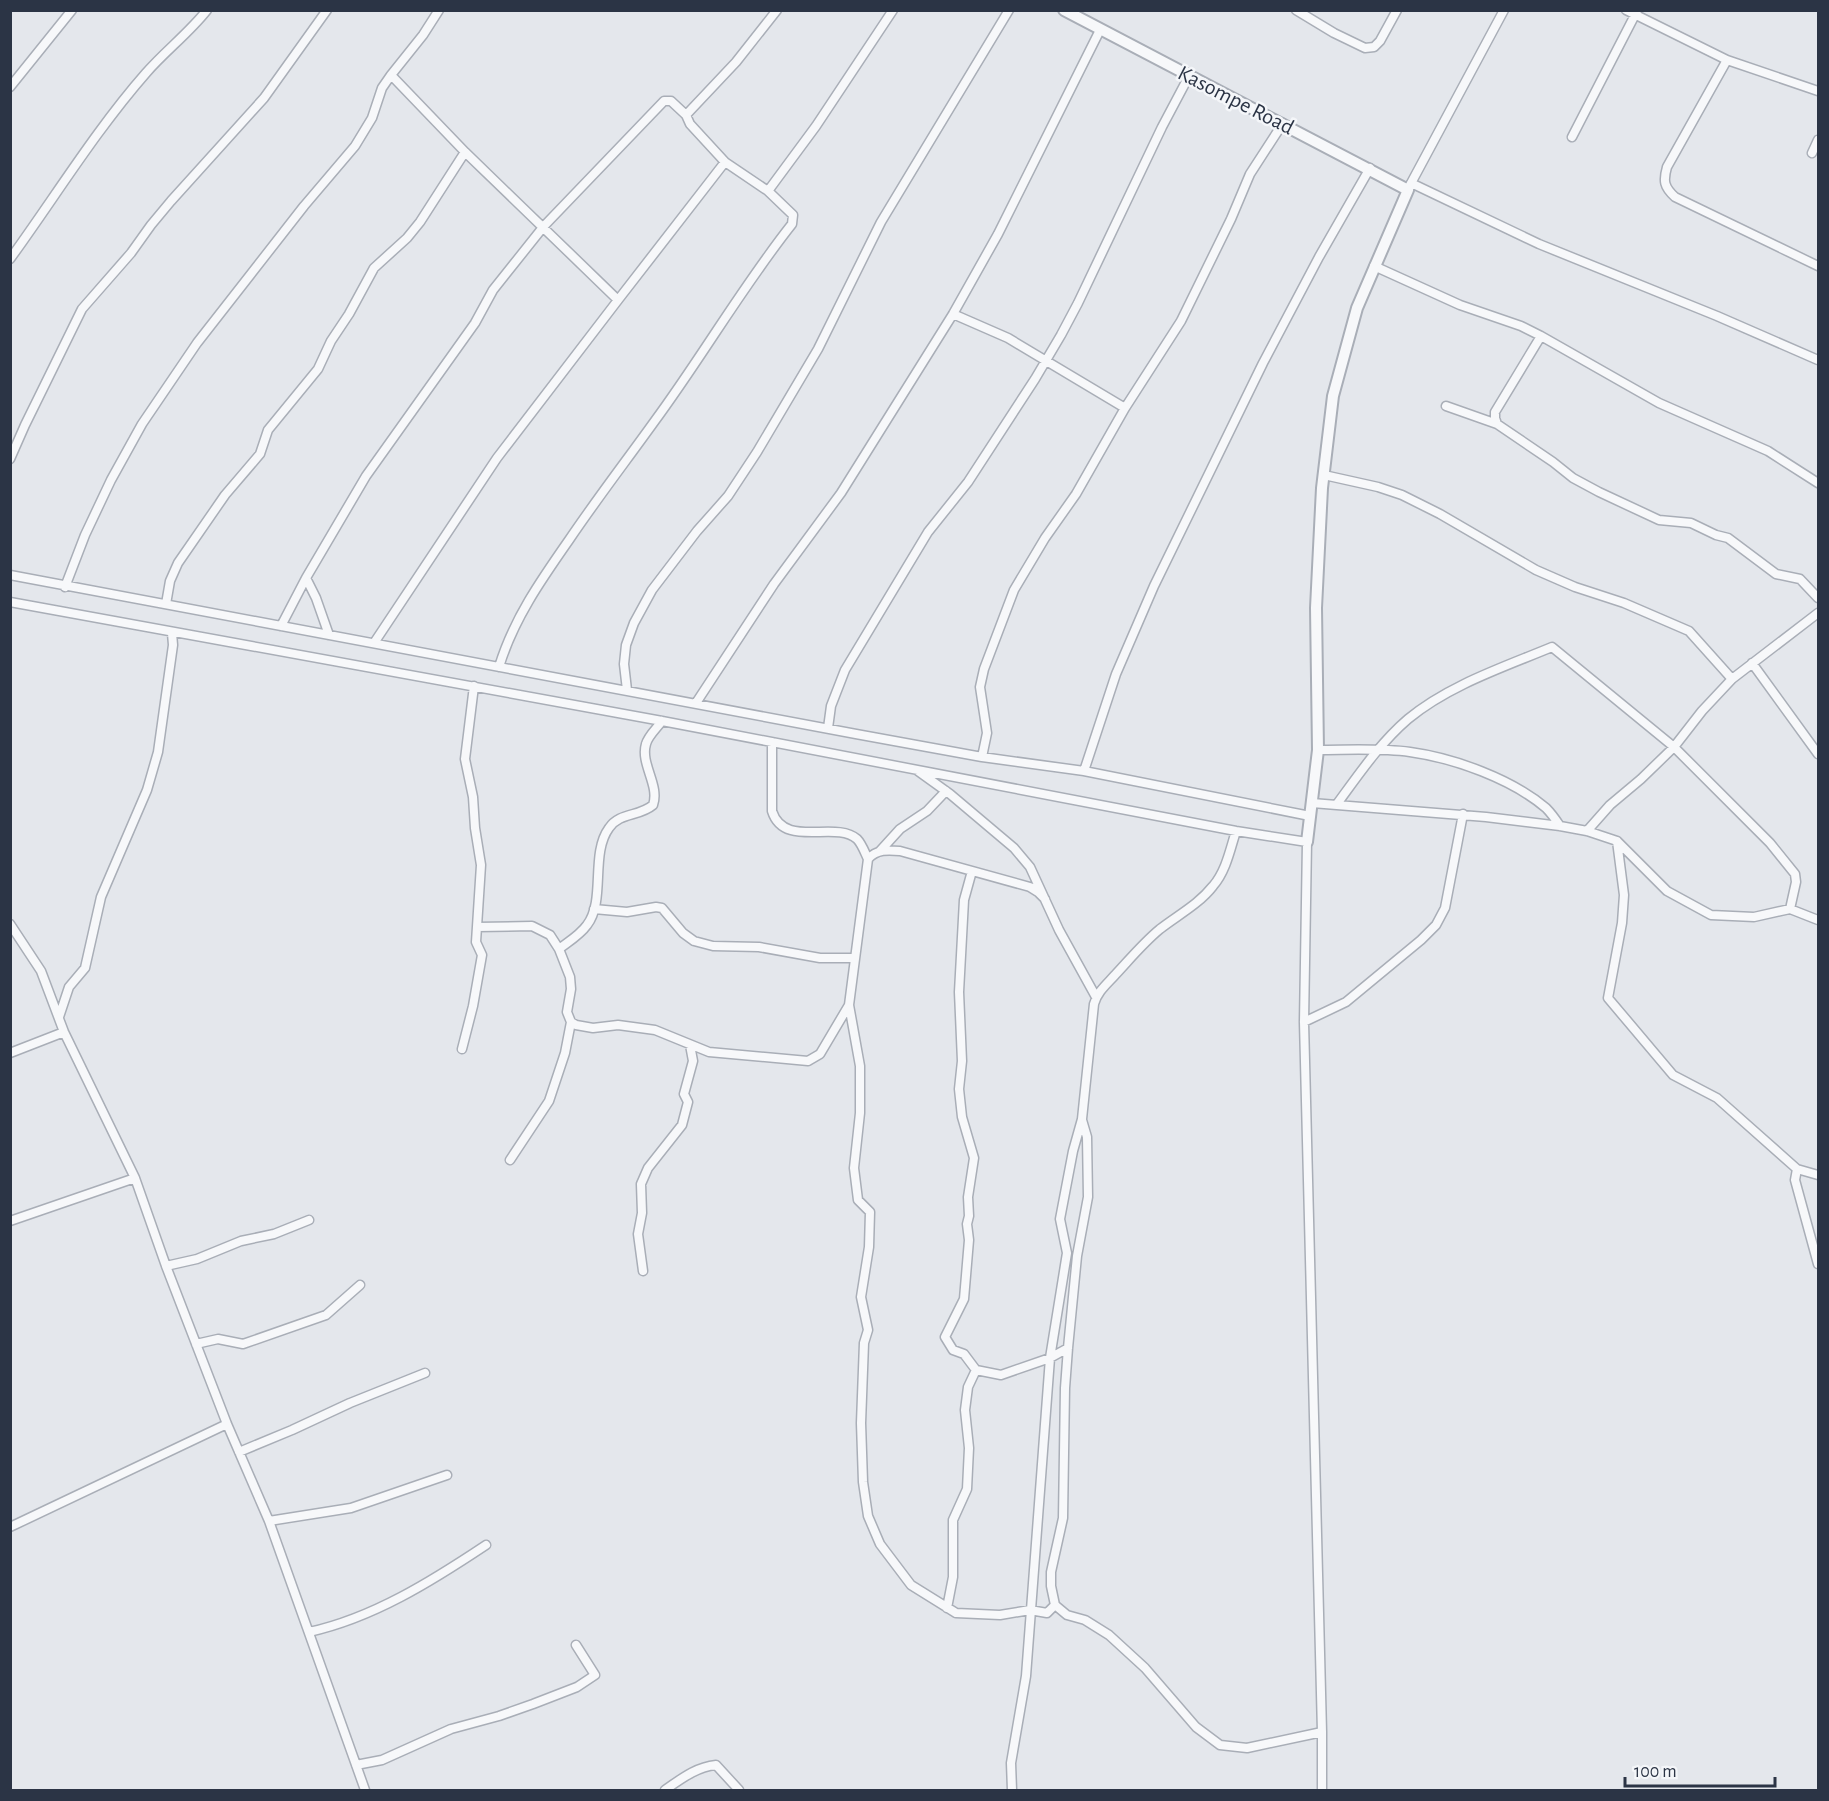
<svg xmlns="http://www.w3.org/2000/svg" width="1829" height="1801" font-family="'Alegreya Sans',sans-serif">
	<rect width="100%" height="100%" fill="#e4e7ec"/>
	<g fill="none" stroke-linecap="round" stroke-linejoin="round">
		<defs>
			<path id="minor" d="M1296 10 1334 33 1365 48 1374 47 1380 41 1397 10
				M1626 10 1727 60 1667 167C1663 181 1664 187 1675 197L1818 266
				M1727 60 1818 91
				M10 87 72 10
				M1572 137 1637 11
				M465 152 618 300 725 162 768 191
				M1812 153 1818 140
				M725 162 690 124 686 115 736 62 777 10
				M1411 183 1539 244 1717 316 1818 360
				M1409 187 1504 10
				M10 259C55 197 96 130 146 73 165 51 189 33 207 10
				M1374 266 1460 305 1521 326 1541 336 1659 403 1768 451 1818 483
				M953 314 1008 338 1125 408
				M1541 336 1495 412V418L1497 424 1553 462 1573 478 1599 492 1659 520 1691 523 1716 535 1728 538 1776 574 1800 579 1818 598
				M1446 406 1497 424
				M10 459 25 425 82 309 131 253 151 225 171 201 264 98 327 10
				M1324 475 1378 487 1402 495 1440 514 1536 570 1575 587 1624 603 1689 631 1732 679
				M10 575 856 734 982 757 1084 771 1310 816
				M65 587 85 535 111 480 142 424 197 343 304 206 355 146 372 118 382 88 391 75 423 35 439 10
				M10 602 662 721 1236 831 1307 842 1304 1022 1322 1732V1790
				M166 604 170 581 178 563 225 495 260 454 268 430 318 369 331 341 349 314 374 268 407 238 420 222 465 152 391 75
				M281 626 306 578
				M329 635 316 598 306 578 366 476 475 323 493 290 544 226 664 101H671L686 115
				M374 643 497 458 618 300
				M1752 663 1818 754
				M499 667C513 620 541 580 569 540 596 500 626 461 654 422 702 357 742 287 792 224L793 215 768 191 816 126 893 10
				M627 690 624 664 626 645 634 623 652 590 697 531 728 496 757 452 818 349 881 222 1009 10
				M696 703 774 584 841 493 953 314 998 234 1100 30
				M828 728 831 706 845 670 928 532 968 482 1035 379 1061 335 1078 303 1162 127 1189 76
				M772 742V811C784 849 835 820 857 839 862 844 865 853 868 859
				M1318 750C1348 750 1380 748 1410 752 1454 758 1512 779 1546 808 1551 813 1556 820 1560 826
				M982 757 987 733 980 687 984 669 1014 590 1045 538 1076 494 1125 408 1181 321 1231 219 1250 174 1283 123
				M918 771 950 794 1014 848 1030 867 1059 930 1096 997
				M1084 771 1116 674 1154 586 1263 363 1319 257 1370 168
				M1312 803 1486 817 1560 826 1587 831 1617 841 1667 891 1711 915 1754 917 1790 909 1818 920
				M1337 804C1359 774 1380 743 1408 719 1449 685 1504 667 1552 647L1674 747 1770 843 1795 874 1796 882 1790 909
				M1587 831 1610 805 1641 779 1674 747 1702 711 1732 679 1818 613
				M1617 841 1624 895 1622 923 1608 998 1673 1075 1717 1098 1797 1169 1795 1180 1818 1264
				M880 851 900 829 927 811 946 791
				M972 871 964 900 959 992 962 1061 959 1089 962 1117 974 1158 968 1197 969 1216 967 1224 969 1240 964 1299 945 1337 953 1350 964 1354 976 1370 1001 1375 1050 1358 1068 1348
				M594 909 627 912 656 907 662 908 683 933 694 941 713 946 759 947 820 958H854
				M10 924 41 971 64 1032 135 1178 166 1266 227 1424 269 1521 365 1790
				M477 927 532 926 550 935 559 949 570 977 571 989 567 1012 571 1022 576 1025 593 1028 618 1025 655 1030 709 1052 808 1061 820 1054 849 1005 868 859C877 849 888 850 900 851L1030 887 1038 892 1045 899
				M559 949C568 942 580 935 587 925 606 900 590 854 609 828 620 812 639 817 653 805 660 785 640 764 646 744 648 736 657 728 662 721
				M849 1005 860 1066V1113L854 1168 858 1200 870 1212 869 1247 861 1297 868 1330 864 1343 861 1423 863 1482 868 1516 880 1544 911 1585 956 1613 1000 1615 1030 1610 1047 1613 1055 1605
				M59 1017 69 987 85 968 101 897 147 790 158 752 173 645 172 633
				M1304 1022 1346 1002 1421 940 1436 925 1445 908 1463 814
				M462 1049 473 1006 482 955 476 942 481 865 475 828 473 797 465 759 474 686
				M10 1053 64 1032
				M1082 1120 1087 1137 1088 1197 1077 1256 1068 1348 1065 1388 1063 1518 1051 1572V1586L1055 1605 1067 1615 1085 1620 1109 1635 1145 1668 1196 1727 1220 1745 1247 1748 1322 1732
				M510 1160 549 1101 565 1053 571 1022
				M1797 1169 1818 1175
				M10 1221 135 1178
				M166 1266 197 1259 241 1241 274 1234 309 1220
				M643 1271 638 1234 642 1213 641 1184 648 1168 682 1125 688 1102 684 1094 693 1061 690 1045
				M196 1344 218 1339 243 1344 326 1315 360 1285
				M239 1452 292 1430 350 1403 425 1373
				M269 1521 351 1508 447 1475
				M10 1527 227 1424
				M947 1608 953 1577V1520L967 1489 969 1448 965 1410 968 1387 976 1370
				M309 1632C373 1618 432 1581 486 1545
				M356 1765 382 1760 451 1729 499 1716 533 1704 577 1687 595 1675 576 1645
				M665 1790C681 1779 696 1767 716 1765L739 1790
				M1012 1790 1011 1763 1026 1676 1050 1358 1067 1253 1060 1219 1073 1151 1082 1119 1094 1004C1097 992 1107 984 1115 975 1130 959 1143 943 1160 929 1178 915 1199 904 1213 886 1226 871 1230 850 1236 831"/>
			<path id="tertiary" d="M1064 10 1408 190 1357 308 1333 396 1322 488 1316 608 1318 750 1307 842"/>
		</defs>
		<use href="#minor" stroke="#a9aeb7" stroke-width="11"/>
		<use href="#tertiary" stroke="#a9aeb7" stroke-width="14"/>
		<use href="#minor" stroke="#f7f8fa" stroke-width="8"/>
		<use href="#tertiary" stroke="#f7f8fa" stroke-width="10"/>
	</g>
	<g text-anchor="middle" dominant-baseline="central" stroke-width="5" stroke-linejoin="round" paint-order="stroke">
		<g font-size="22" fill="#2b3445" stroke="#f4f6f9">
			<text transform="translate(1236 100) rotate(27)">Kasompe Road</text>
		</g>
	</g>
	<rect width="1829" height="1801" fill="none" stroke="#2b3445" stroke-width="24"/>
	<path d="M1625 1777v9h150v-9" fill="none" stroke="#2b3445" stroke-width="3"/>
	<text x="1634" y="1777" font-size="18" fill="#2b3445" stroke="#f4f6f9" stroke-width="4.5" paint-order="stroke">100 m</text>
</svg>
